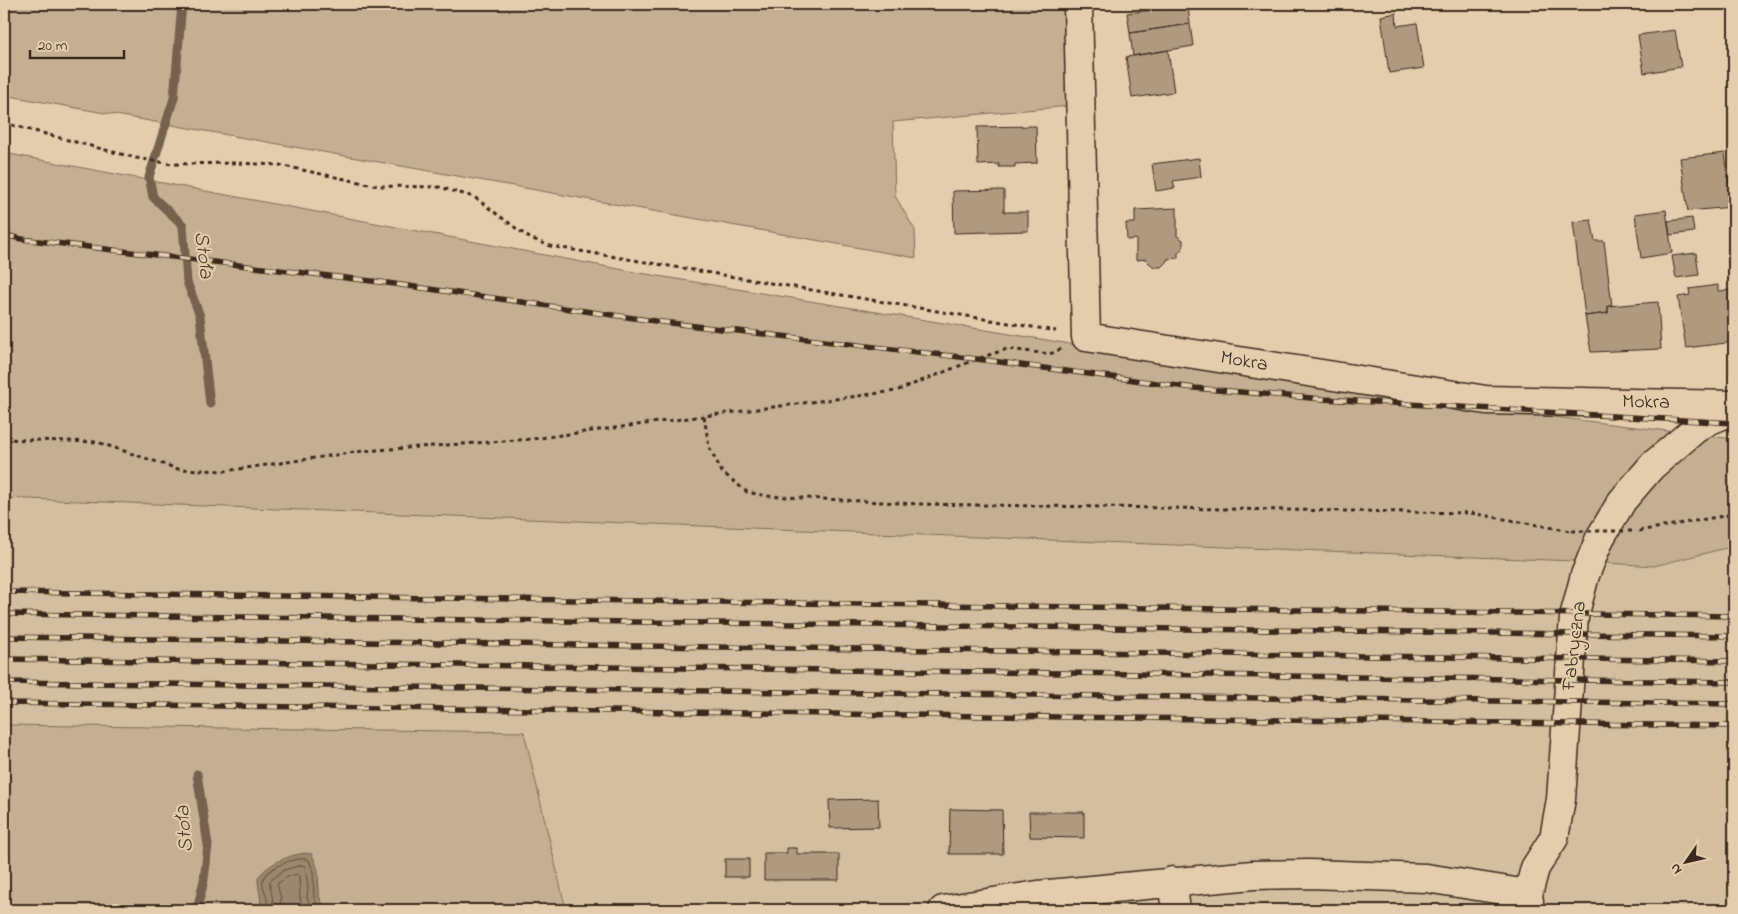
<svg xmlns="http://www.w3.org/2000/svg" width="1738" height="914" font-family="'Indie Flower',sans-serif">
	<rect width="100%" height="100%" fill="#e3cdac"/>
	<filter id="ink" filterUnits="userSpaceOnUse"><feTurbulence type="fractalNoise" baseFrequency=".02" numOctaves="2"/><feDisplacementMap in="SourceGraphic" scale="10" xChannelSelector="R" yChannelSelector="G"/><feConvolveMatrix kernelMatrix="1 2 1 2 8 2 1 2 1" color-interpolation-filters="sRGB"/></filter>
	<g filter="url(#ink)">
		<path fill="#d3be9f" d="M4 498 1574 561 1654 566 1734 546V910H566L539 793 177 786 4 796Z"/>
		<path fill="#c5af92" stroke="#806c58" d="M4 4H1064L1070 106 893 122 895 196 915 230 916 258 4 95Z
			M4 153 640 273 1398 398 1734 439V546L1654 566 1574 561 4 498Z
			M4 725 524 732 566 910H325L319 896V887L266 869 258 877C258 890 263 898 259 910H4Z"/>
		<path fill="#9a876e" stroke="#74624e" d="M304 853 312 854 318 870 319 896 325 910H259C263 897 258 891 258 877 271 862 285 857 304 853Z"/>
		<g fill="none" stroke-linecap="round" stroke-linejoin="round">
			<path stroke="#614f3e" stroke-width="1" d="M264 910C265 907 268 903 267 899 266 892 261 886 263 879 268 867 298 855 309 860L313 871 314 898 320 910
				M271 910C276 896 269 894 270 881L284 870 302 865 305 866 308 887 307 898 313 910
				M279 910 281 898 277 884 287 877 297 874 299 876 300 899 305 910"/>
			<path stroke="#74624e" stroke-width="9" d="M182 4 174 98 149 177 153 197 183 225 187 282 200 316 210 404
				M197 774 208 845 204 880 197 910"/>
		</g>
		<path fill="#af9a80" stroke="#3b2a1e" d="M1188 6 1190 24 1130 33 1127 13Z
			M1396 13 1397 26 1417 23 1424 68 1389 73 1381 16Z
			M1190 24 1193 46 1133 56 1130 33Z
			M1675 30 1681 67 1644 73 1638 35Z
			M1168 50 1174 92 1132 98 1126 57Z
			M1036 126 1037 163 1015 164V167H999V164L978 165 977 127Z
			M1725 153 1732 207 1688 211 1680 158Z
			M1199 158 1201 177 1173 181 1175 188 1156 191 1152 164Z
			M1004 190V212H1028V231L954 233 953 191Z
			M1177 208V236L1183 240V248L1178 253V258L1167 259V261L1161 267H1154L1148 262 1147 259 1136 260V239L1127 240 1126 223H1135V210Z
			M1666 210 1672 253 1641 258 1635 214Z
			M1692 218 1694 232 1670 235 1668 221Z
			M1591 220 1595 241H1604L1612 306H1608V313L1585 316 1573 222Z
			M1696 253 1699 275 1676 278 1672 256Z
			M1718 285V291L1730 290 1734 319V342L1686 348 1678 297 1690 295 1689 289Z
			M1658 302 1661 349 1591 352 1585 316 1608 313V306Z
			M878 799 879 827 830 828 829 800Z
			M950 809 1002 810 1003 854H949Z
			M1029 812H1084V838L1030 837Z
			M787 848H797V854H839V880H764V853H787Z
			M725 859H749V877H725Z"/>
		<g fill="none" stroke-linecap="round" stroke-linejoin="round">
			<defs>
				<path id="minor" d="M1078 4 1086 337 1486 400 1734 405
					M1172 881 1176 910
					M943 910 1038 895 1253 875 1309 874 1426 878 1528 894
					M1530 910 1528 894 1535 868 1554 838 1561 799 1574 617 1585 575 1600 538 1622 501 1652 466 1694 430 1708 421 1734 410"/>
			</defs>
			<use href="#minor" stroke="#3b2a1e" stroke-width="31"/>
			<path stroke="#3b2a1e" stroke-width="3" stroke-dasharray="4 4" stroke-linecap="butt" d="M4 123 136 158 172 164 236 163 279 165 378 186 439 187 474 197 528 237 550 246 1056 331
				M1061 349 1050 354 1007 349 977 359 896 391 704 416 709 447 722 472 747 492 767 496 919 504 1471 513 1571 531
				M4 439 97 442 178 469 225 471 363 451 532 439 704 416
				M1639 531 1734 514"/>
			<use href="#minor" stroke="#e3cdac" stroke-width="28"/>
			<defs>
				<path id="rail" d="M4 235 22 239 380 282 662 322 977 359 1194 388 1323 399 1734 423
					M4 592 1734 616
					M4 614 1734 636
					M4 637 1734 661
					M4 659 1734 682
					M4 682 1734 704
					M4 703 1734 726"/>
			</defs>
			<use href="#rail" stroke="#3b2a1e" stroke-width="5.5"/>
			<use href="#rail" stroke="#e3cdac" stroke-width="4" stroke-dasharray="11" stroke-linecap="butt"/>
			<path stroke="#3b2a1e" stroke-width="3" stroke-dasharray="4 4" stroke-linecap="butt" d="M1572 531H1636"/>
		</g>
	</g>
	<g text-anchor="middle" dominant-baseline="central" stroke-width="4" stroke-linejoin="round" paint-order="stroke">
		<g font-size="20" fill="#3b2a1e" stroke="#e3cdac">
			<text transform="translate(1244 362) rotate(9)">Mokra</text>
			<text transform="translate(1646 403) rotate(1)">Mokra</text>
			<text transform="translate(1575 646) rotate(-83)">Fabryczna</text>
		</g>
		<g font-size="21" font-style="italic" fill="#4e3d2e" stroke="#e3cdac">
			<text transform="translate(203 255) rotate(83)">Stoła</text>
			<text transform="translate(185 829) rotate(-95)">Stoła</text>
		</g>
	</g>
	<rect width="1738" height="914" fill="none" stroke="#e3cdac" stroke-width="20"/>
	<rect x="10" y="10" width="1718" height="894" fill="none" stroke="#3b2a1e" stroke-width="2" filter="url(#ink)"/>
	<g transform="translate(1686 862) rotate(236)" stroke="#e3cdac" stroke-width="4" paint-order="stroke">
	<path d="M0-4L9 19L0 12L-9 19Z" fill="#3b2a1e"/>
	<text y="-8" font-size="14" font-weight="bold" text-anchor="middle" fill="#3b2a1e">N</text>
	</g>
	<path d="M30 50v8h94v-8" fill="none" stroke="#3b2a1e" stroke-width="2.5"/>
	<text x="38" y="50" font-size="15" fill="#3b2a1e" stroke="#e3cdac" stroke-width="4" paint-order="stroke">20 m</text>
</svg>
